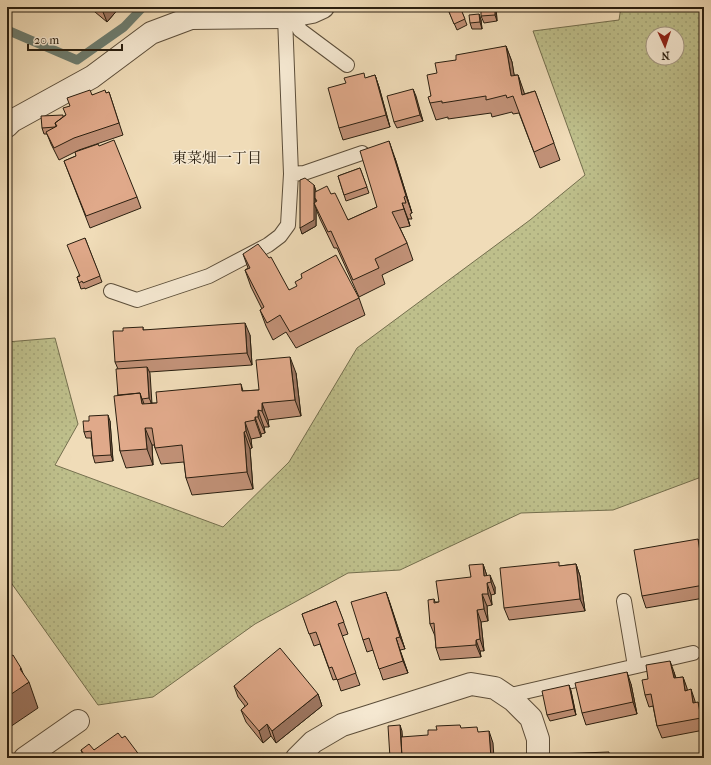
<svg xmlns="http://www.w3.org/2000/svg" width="711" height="765" font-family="'IM FELL French Canon','Noto Serif JP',serif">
	<defs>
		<pattern id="grass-dots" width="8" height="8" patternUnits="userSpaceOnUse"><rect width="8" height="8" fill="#bebf8b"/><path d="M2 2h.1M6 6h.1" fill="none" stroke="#a3a477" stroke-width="1.8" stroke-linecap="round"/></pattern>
	</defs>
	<rect width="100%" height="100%" fill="#f0dcb8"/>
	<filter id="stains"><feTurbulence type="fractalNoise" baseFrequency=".005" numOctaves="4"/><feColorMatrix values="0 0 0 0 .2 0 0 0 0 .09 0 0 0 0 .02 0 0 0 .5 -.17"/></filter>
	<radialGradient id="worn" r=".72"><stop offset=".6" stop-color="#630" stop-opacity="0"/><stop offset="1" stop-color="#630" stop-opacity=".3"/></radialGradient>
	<path fill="url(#grass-dots)" stroke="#746f4e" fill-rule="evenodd" d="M621 7H704V476L613 510 521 513 400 570 348 573 255 624 153 697 98 705 7 577V342L55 338 78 424 55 465 223 527 289 462 357 348 530 220 585 175 533 31 619 20ZM653 34H677V58H653Z"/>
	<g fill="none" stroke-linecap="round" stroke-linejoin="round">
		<path stroke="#6d7d70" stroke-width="9" d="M7 30 77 60 124 27 143 7"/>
		<defs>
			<path id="service" d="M293 16 300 30 347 65
				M291 174 304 173 362 153
				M111 291 137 300 209 276 268 245 280 236 288 225 291 174 285 17
				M624 601 635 666
				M507 696 693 653"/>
			<path id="minor" d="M7 126 12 121 92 77 151 33 191 18 285 17 312 12 323 7
				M25 758 78 721
				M297 758 313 742 342 725 471 684 495 688 513 700 531 718 538 739V758"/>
		</defs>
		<use href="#service" stroke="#5c4e3a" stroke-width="16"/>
		<use href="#minor" stroke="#5c4e3a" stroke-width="24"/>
		<use href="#service" stroke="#f5e8d1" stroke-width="14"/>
		<use href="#minor" stroke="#f5e8d1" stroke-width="22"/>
	</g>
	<path fill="#c19177" stroke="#2a1f10" d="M89 7H120L107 22Z
		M163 7H184L164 10Z
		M447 7H460L467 25 457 30Z
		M496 7 497 21 484 23 481 16Z
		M559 7H597L560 10Z
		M479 14 481 20 482 29H472L470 23Z
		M506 46 512 62 514 75H518L524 94 535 91 560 160 540 168 519 113 513 114 512 112 492 117 491 113 448 119V117L436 120 430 103 431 96 437 73 456 60Z
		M375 75 379 87 390 127 343 140 339 128 366 78Z
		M413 89 423 121 397 128 394 122Z
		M109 92 123 135 79 150 59 160 51 144 47 134H44L42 128 66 115 70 106 92 95 106 93Z
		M99 146 137 197 141 208 90 228 64 161Z
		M395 158 412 213 410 214 412 219H408L410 226 400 228 407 243 413 260 382 275 385 284 359 297 337 248H334L320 219 316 209V226L302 234 314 185 316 192 331 194 348 220 377 207Z
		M360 168 369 193 346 201 338 176Z
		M85 238 102 282 85 289V288L81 289 77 277 79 276Z
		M243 254 289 290 359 298 365 315 296 348 286 332 273 340 266 326 260 310 262 309 251 287 245 270 248 268Z
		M143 327V330L250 335 252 365 149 372 151 403H157L241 384 243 391 259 390 296 373 301 416 268 420 269 427H264L265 433 261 434V437L251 439 252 448 250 449 253 489 192 495 186 478 184 462 161 464 155 448 154 445H152L153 465 126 468 120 451 118 395V369L115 362Z
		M89 421H110L113 461 95 463 93 456 91 438H86L84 432Z
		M698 539 702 551 704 563V598L646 608 642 596Z
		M483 564 487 576 495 587V594L491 595 492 605 487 606 488 621 481 622 484 651H480L481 657 440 660 436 648 435 636 430 624 434 599 435 602H439L471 577Z
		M576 564 580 576 585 611 509 620 504 608 560 566Z
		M386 592 405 649 400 650 408 673 383 680 373 650 367 652 363 640Z
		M336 601 348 634 342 636 360 685 341 691 337 679 333 680 320 644 314 646 302 614Z
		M674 672 676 678 683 677 687 690 702 714 704 724V730L662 738 657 726 653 706 649 707 645 695Z
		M631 684 637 714 586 725 582 713Z
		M569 685 571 691 576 715 550 721 547 715Z
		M234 686 318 694 322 706 276 743 271 736 263 743 246 722 241 710 245 706 238 697Z
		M122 738 140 758H84L81 750H94Z"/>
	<path fill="#9d7661" stroke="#2a1f10" d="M101 7H120L107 22Z
		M495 7H496L497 21 495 15Z
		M479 14 481 20 482 29 480 22Z
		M506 46 512 62 517 92 511 76Z
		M375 75 379 87 390 127 386 115Z
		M518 75 524 92 528 112 522 95Z
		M413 89 416 96 423 121 420 115Z
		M389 141 395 158 412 213 406 196Z
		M314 185 316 191V200L315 198 316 202V207L314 203Z
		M314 203 316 209V226L302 234 300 228Z
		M402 203 408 219 410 226 404 209Z
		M245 323 250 335 252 365 247 353Z
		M290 357 296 373 301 416 295 400Z
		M147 367 150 373 152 404 149 398Z
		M140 393 146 409 142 404Z
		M262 403 268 420 269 427 262 411Z
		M258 410 264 427 265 433 258 417Z
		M108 415 110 421 113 461 111 455Z
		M255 417 261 434V437L255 420Z
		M245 422 251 439 252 448 246 431Z
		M145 428 152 445 153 465 147 449Z
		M244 432 250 449 253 489 247 472Z
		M698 539 702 551 704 563V577Z
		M483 564 487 576V583L491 595 492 605 488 594 484 576Z
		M576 564 580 576 585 611 580 599Z
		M490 575 495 587V594L491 582Z
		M386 592 390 603 405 649 400 637Z
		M482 594 487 606 488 621 484 609Z
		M477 610 481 622 484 651 480 639Z
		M396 638 400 650 408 673 403 661Z
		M476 640 480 651 481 657 476 645Z
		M670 661 674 672 678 690 674 678Z
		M21 668 27 684 29 682 38 708 7 729V697L20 669Z
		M627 672 631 684 637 714 633 702Z
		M683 677 687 688 689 702 685 691Z
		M569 685 571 691 576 715 574 709Z
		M691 689 695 701 697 715 693 703Z
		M318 694 322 706 276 743 272 731Z
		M698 702 702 714 704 727 701 718Z
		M267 724 271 736 263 743 259 731Z
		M400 725 402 731 404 758H403Z
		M489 731 493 743 494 758H491Z"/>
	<path fill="#e0a98a" stroke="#2a1f10" d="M447 7H460L465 19 454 24Z
		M481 7H495V15L481 16Z
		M479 14 480 22 470 23 469 15Z
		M506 46 511 76 518 75 522 95 535 91 554 143 534 152 513 96 507 98 506 95 486 100V96L442 103V101L430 103 428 97 431 96 427 75 437 73 435 63 456 60V55Z
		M364 73 365 78 375 75 386 115 339 128 328 88 346 83 344 78Z
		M413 89 420 115 394 122 387 96Z
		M90 90 92 95 105 90 106 93 109 92 119 123 74 138 54 148 46 132 57 126 55 123 66 115 63 108 70 106 67 98Z
		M63 115V117L55 123 56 126 55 127 42 128 41 116Z
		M114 140 137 197 86 216 64 161 76 156 75 152 98 144 99 146Z
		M389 141 406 196 404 197 406 203H402L404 209 392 212 407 243 375 259 379 268 353 280 331 231 328 232 314 203 317 201 315 198V192L327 186 331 194 335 193 348 220 377 207 360 151Z
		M360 168 367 187 344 195 338 176Z
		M305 178 314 185V220L300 228V180Z
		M85 238 100 276 83 283 82 281 79 283 77 277 80 276 67 245Z
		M258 244 269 258 271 257 289 290 297 286 295 282 302 278 301 274 336 255 359 298 290 332 280 315 267 323 260 310 264 307 245 270 250 268 243 254Z
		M245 323 247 353 115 362 113 331H123V328L143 327V330Z
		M290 357 295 400 262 403V411L258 410V417H255V420L245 422 246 431 244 432 247 472 186 478 182 445 155 448 152 428H145L147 449 120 451 114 396 140 393 142 404 157 403 156 392 241 384 242 391 259 390 256 360Z
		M147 367 149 398 142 399 140 393 118 395 116 369Z
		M108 415 111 455 93 456 91 431 84 432 83 421H89V416Z
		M698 539 704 577V585L642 596 634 550Z
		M559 562V566L576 564 580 599 504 608 500 568Z
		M483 564 484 576 490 575 491 582 487 583 488 594H482L484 609 477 610 480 639 476 640V645L436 648 434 623 430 624 428 600 434 599V603L439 602 436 581 471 577 469 565Z
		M386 592 400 637 396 638 403 661 379 669 369 638 363 640 351 602Z
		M336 601 344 622 338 624 356 673 337 680 332 667 329 668 316 632 309 634 302 614Z
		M280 648 318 694 272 731 267 724 259 731 241 710 248 704 234 686Z
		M7 651 11 656 13 655 21 668 20 669 29 682 7 697Z
		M670 661 674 678 683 677 685 691 691 689 693 703 698 702 701 718 657 726 651 694 645 695 642 680 648 679 646 665Z
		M627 672 633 702 582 713 575 683Z
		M569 685 574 709 547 715 542 691Z
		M400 725 402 758H390L388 726Z
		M460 725 461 728 477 727 478 732 489 731 491 758H402L401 737 428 735V730H437L436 726Z
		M118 733 122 738 125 736 140 756 137 758H85L86 757 81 750 89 744 94 750Z
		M609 752V758H555V754Z
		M62 754 65 756 66 758H51L54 755Z"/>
	<g text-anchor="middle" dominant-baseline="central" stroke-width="3" stroke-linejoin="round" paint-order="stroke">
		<g font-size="15" fill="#2a1f10" stroke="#f5e8d1">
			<text x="217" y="158">東菜畑一丁目</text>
		</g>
	</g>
	<rect width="711" height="765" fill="none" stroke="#f0dcb8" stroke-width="24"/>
	<rect x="8" y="8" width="695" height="749" fill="none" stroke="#2a1f10" stroke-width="2"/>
	<rect x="12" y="12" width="687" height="741" fill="none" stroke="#2a1f10"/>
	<g transform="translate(665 46) rotate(177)"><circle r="19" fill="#f5e8d1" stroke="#a49884"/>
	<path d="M0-3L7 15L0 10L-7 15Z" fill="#8f2418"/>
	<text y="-6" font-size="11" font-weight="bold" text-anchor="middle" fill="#2a1f10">N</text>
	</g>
	<path d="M28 44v6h94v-6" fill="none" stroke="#2a1f10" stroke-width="2"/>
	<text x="34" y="44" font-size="12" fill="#2a1f10" stroke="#f5e8d1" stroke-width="3" paint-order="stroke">20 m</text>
	<rect width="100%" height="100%" filter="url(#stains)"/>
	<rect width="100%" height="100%" fill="url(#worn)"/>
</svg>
